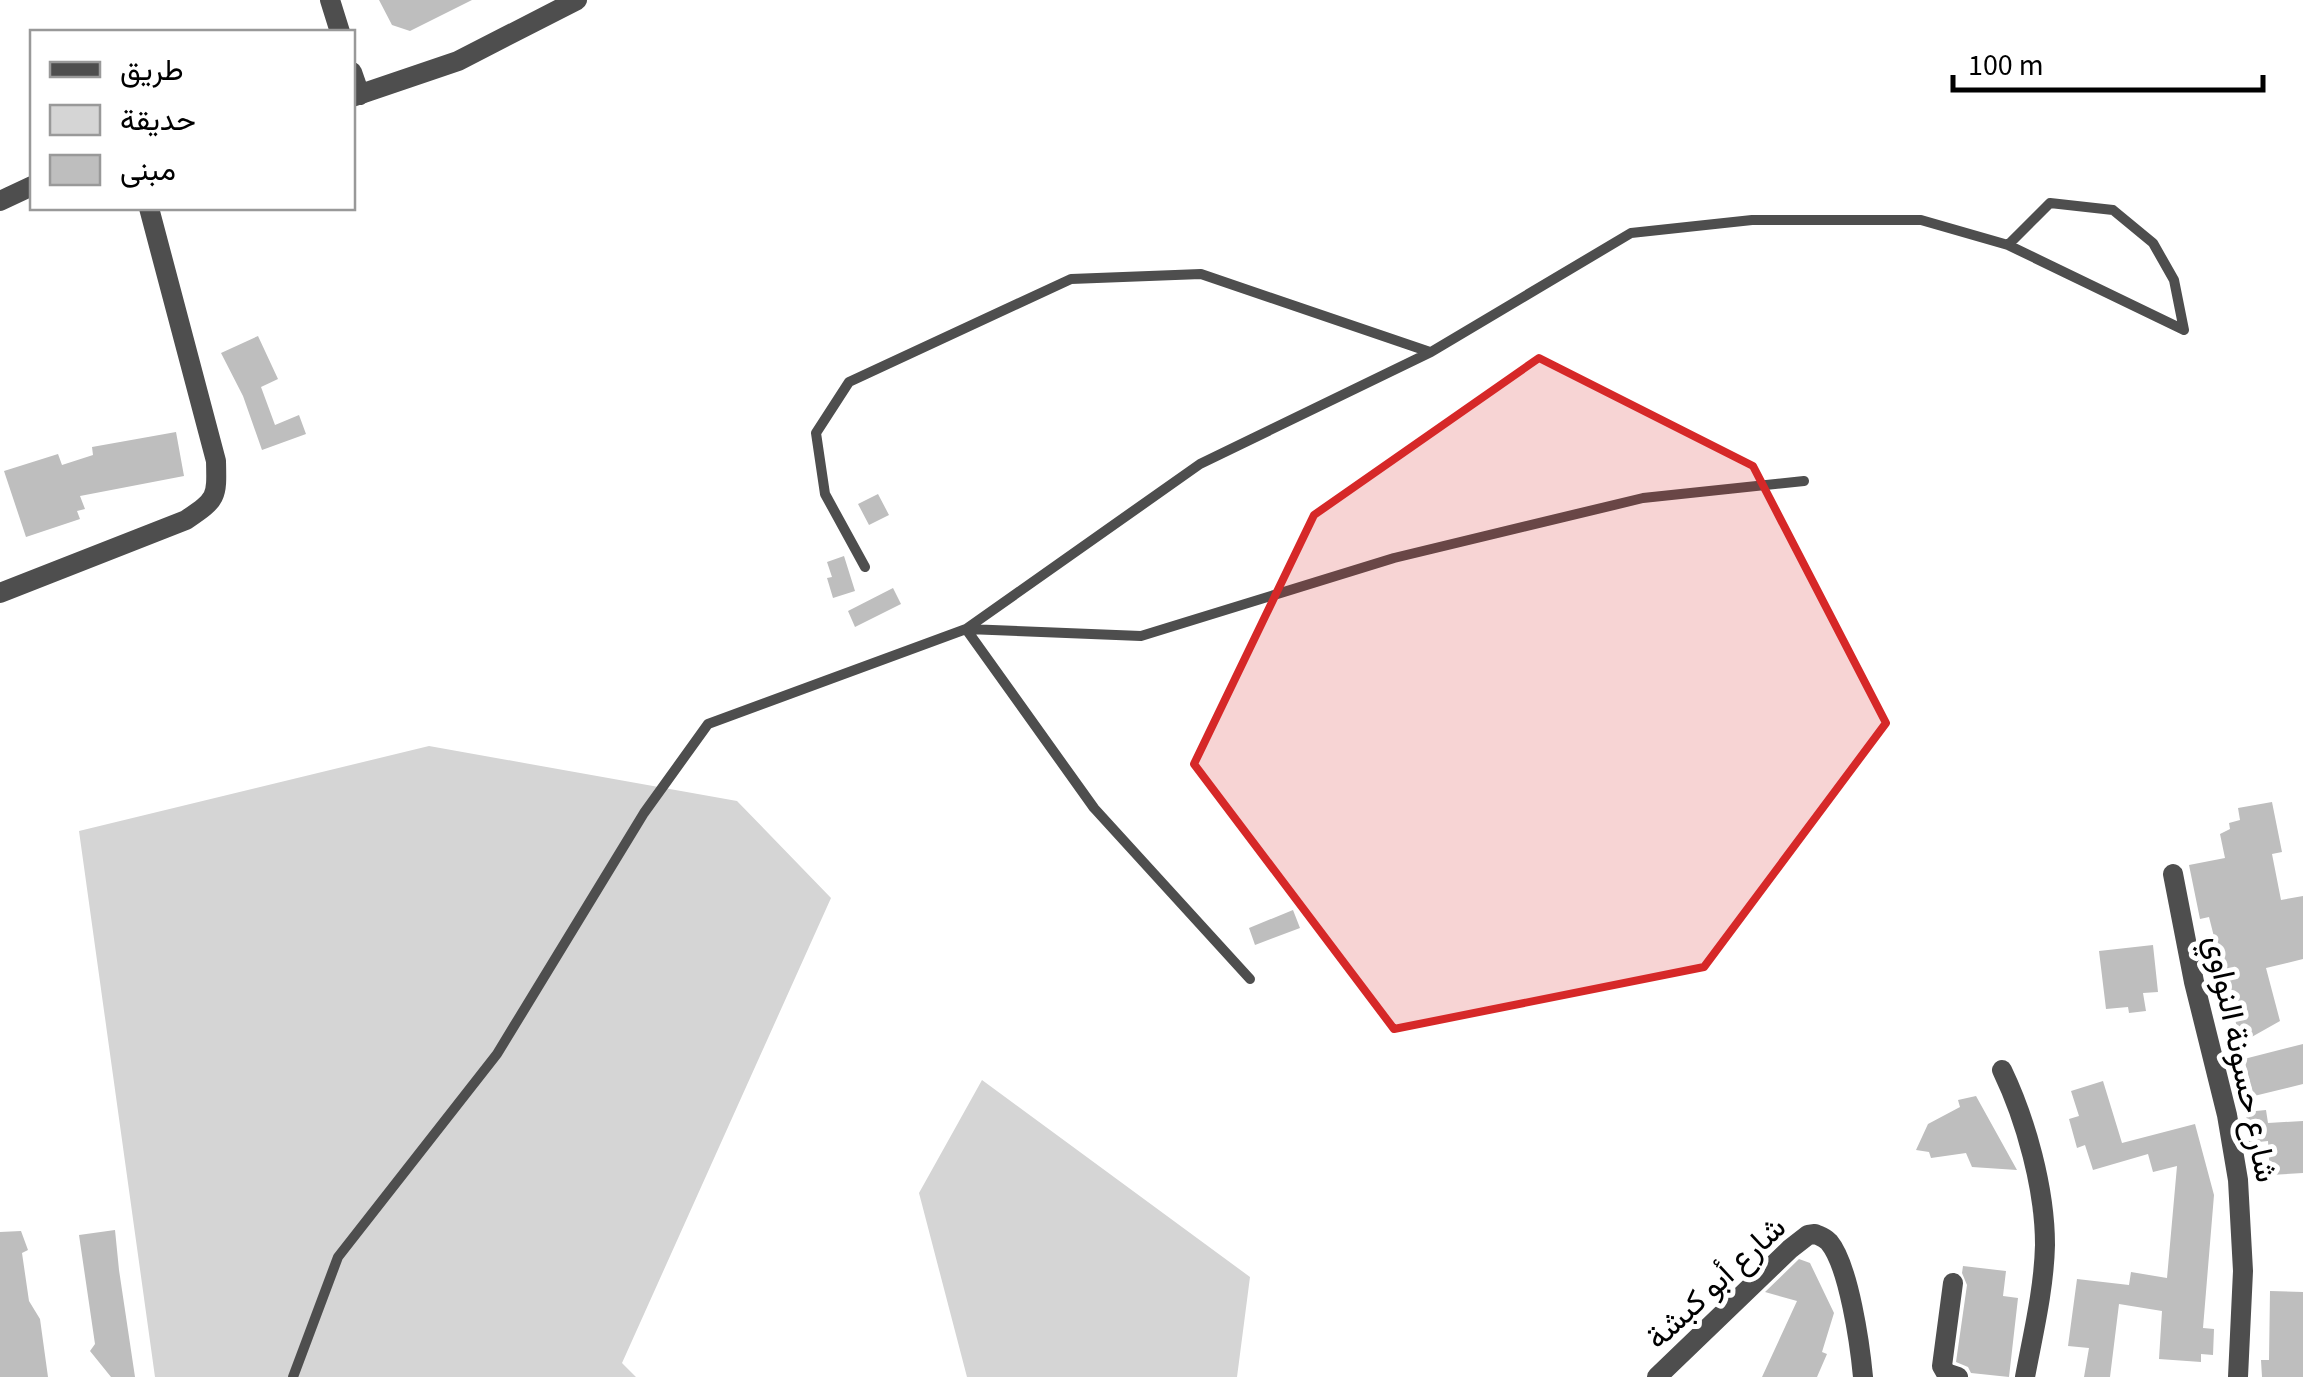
<svg xmlns="http://www.w3.org/2000/svg" width="2303" height="1377" font-family="'Source Sans 3',Vazirmatn,sans-serif">
	<rect width="100%" height="100%" fill="#fff"/>
	<path fill="#d5d5d5" d="M429 746 737 801 831 898 622 1363 636 1377H155L79 831Z
		M982 1080 1250 1277 1237 1377H967L919 1193Z"/>
	<path fill="#bebebe" d="M379 0H472L410 31 392 25Z
		M258 336 278 379 261 387 275 425 299 415 306 434 262 450 243 396 221 353Z
		M176 432 184 476 80 496 85 509 77 511 80 519 26 537 4 471 58 454 62 465 93 455 92 447Z
		M878 494 889 515 869 525 858 504Z
		M844 556 855 591 833 598 827 578 832 577 827 562Z
		M893 588 901 604 855 627 848 611Z
		M2272 802 2282 852 2272 854 2281 900 2303 896V959L2266 968 2280 1021 2241 1043 2209 917 2200 919 2189 865 2225 858 2220 834 2230 829 2229 823 2240 820 2238 808Z
		M1293 910 1300 928 1255 945 1249 928Z
		M2153 945 2158 992 2143 993 2146 1011 2129 1013 2128 1007 2106 1009 2099 951Z
		M2303 1044V1084L2254 1096 2244 1059Z
		M2103 1081 2122 1143 2195 1124 2214 1195 2203 1328 2214 1329 2213 1355 2201 1354V1362L2159 1359 2162 1311 2119 1304 2110 1377H2084L2089 1348 2068 1346 2077 1279 2129 1285 2131 1272 2167 1278 2177 1166 2153 1172 2148 1154 2093 1170 2085 1145 2077 1148 2069 1119 2079 1116 2071 1091Z
		M1976 1096 2017 1170 1972 1167 1966 1153 1931 1158 1929 1152 1916 1150 1928 1124 1960 1107 1958 1100Z
		M2266 1110 2268 1123 2303 1121V1173L2270 1175 2268 1141 2249 1143 2246 1112Z
		M115 1230 119 1270 135 1377H111L90 1351 95 1344 79 1235Z
		M21 1231 28 1250 22 1253 29 1301 40 1319 48 1377H0V1232Z
		M1799 1259 1810 1263 1834 1313 1822 1352 1827 1354 1817 1377H1762L1797 1301 1765 1292Z
		M1963 1266 2006 1271 2003 1296 2018 1298 2009 1377 1971 1373 1968 1367 1956 1362 1967 1285 1962 1273Z
		M2270 1291 2303 1292V1377H2262L2261 1360H2269Z"/>
	<g fill="none" stroke-linecap="round" stroke-linejoin="round">
		<path stroke="#4e4e4e" stroke-width="10" d="M865 567 825 494 816 433 849 382 1071 279 1201 274 1430 352
			M966 629 1094 808 1250 979
			M967 629 1141 636 1394 558 1643 498 1804 481
			M293 1377 338 1257 497 1054 644 813 708 724 966 629 1200 464 1431 352 1631 233 1752 220H1921L2008 245 2184 330 2174 280 2153 243 2113 210 2050 203 2008 245"/>
		<path stroke="#4e4e4e" stroke-width="20" d="M330 0 340 32
			M352 72 360 95
			M0 593 186 520C217 499 217 498 216 461L149 208
			M2173 874 2194 982 2227 1115 2238 1180 2243 1271 2238 1377
			M2002 1070C2026 1120 2045 1189 2045 1245 2044 1289 2033 1334 2025 1377
			M1953 1283 1942 1366 1946 1373 1958 1377
			M1657 1377 1790 1249 1808 1235 1815 1234C1822 1237 1824 1237 1829 1242 1849 1266 1860 1345 1863 1377"/>
		<path stroke="#4e4e4e" stroke-width="20" d="M352 97 458 61 577 0
			M0 201 32 186"/>
	</g>
	<path fill="#d62828" fill-opacity="0.2" stroke="#d62828" stroke-width="8" stroke-linejoin="round" d="M1539 358 1753 466 1886 723 1704 967 1394 1029 1194 764 1314 515Z"/>
	<g text-anchor="middle" dominant-baseline="central" stroke-width="10" stroke-linejoin="round" paint-order="stroke">
		<g font-size="32" fill="#000" stroke="#fff">
			<text transform="translate(2241 1059) rotate(78)">شارع حسونة النواوي</text>
			<text transform="translate(1716 1283) rotate(-43)">شارع أبو كبشة</text>
		</g>
	</g>
	<rect x="30" y="30" width="325" height="180" fill="#ffffff" stroke="#999999" stroke-width="2.5"/>
	<rect x="50" y="62" width="50" height="15" fill="#4e4e4e" stroke="#999999" stroke-width="2.5"/>
	<text x="120" y="80" font-size="30" fill="#000000">طريق</text>
	<rect x="50" y="105" width="50" height="30" fill="#d5d5d5" stroke="#999999" stroke-width="2.5"/>
	<text x="120" y="130" font-size="30" fill="#000000">حديقة</text>
	<rect x="50" y="155" width="50" height="30" fill="#bebebe" stroke="#999999" stroke-width="2.5"/>
	<text x="120" y="180" font-size="30" fill="#000000">مبنى</text>
	<path d="M1953 75v15h310v-15" fill="none" stroke="#000000" stroke-width="5"/>
	<text x="1968" y="75" font-size="30" fill="#000000" stroke="#ffffff" stroke-width="8" paint-order="stroke">100 m</text>
</svg>
